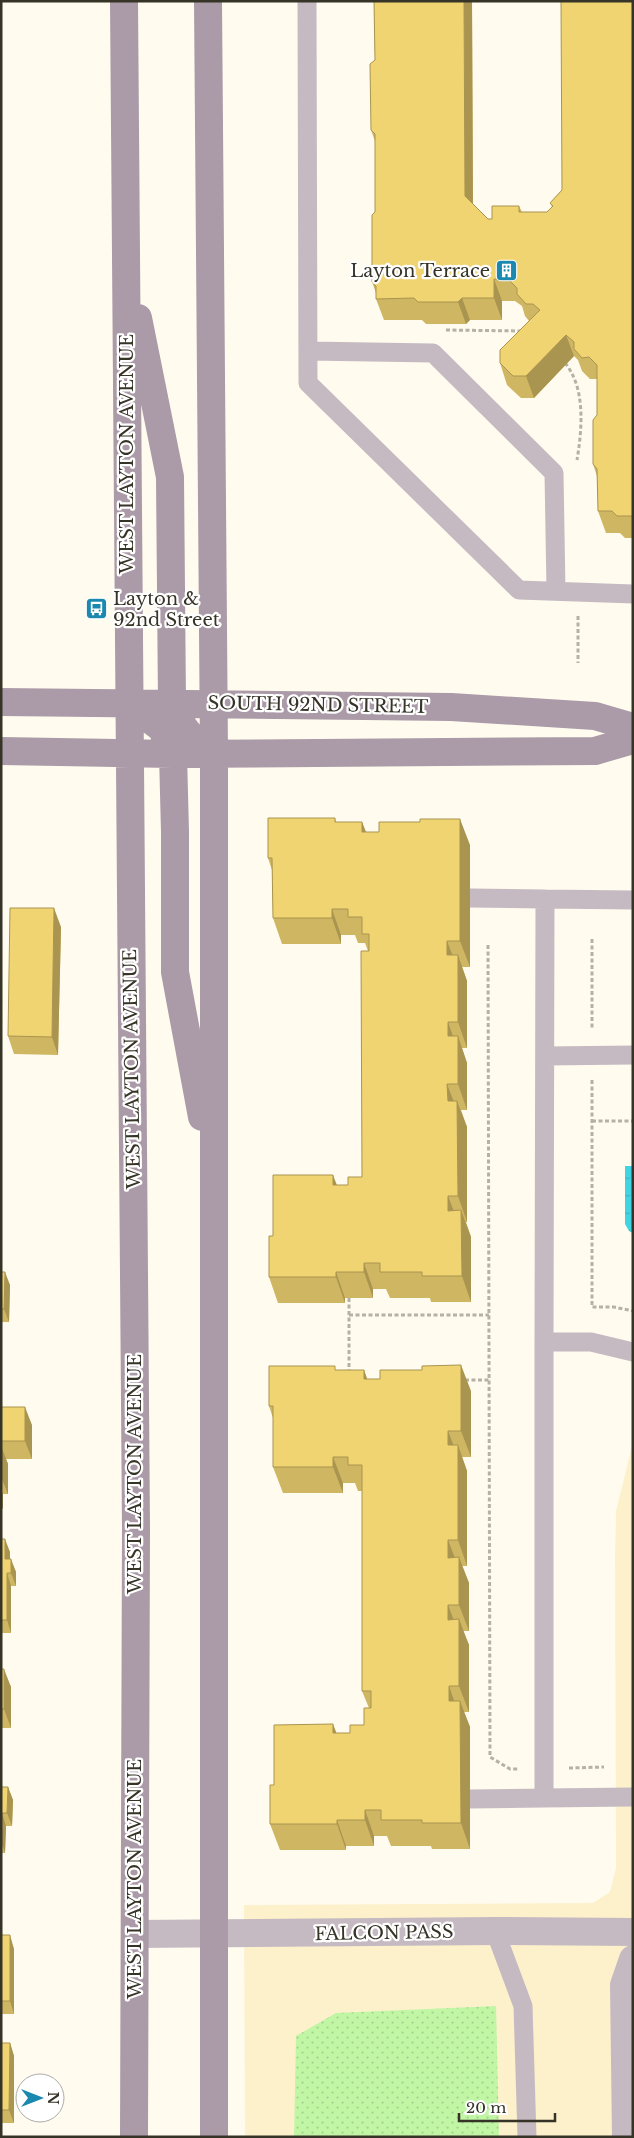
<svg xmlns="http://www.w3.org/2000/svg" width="634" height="2138" font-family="'Libre Baskerville',serif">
	<defs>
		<pattern id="grass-dots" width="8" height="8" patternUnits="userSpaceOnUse" patternTransform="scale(1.25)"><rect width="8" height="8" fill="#c1f6a5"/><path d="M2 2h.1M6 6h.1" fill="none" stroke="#a6d38e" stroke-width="1.8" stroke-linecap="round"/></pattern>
		<pattern id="water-ripples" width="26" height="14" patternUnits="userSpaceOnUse" patternTransform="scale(1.25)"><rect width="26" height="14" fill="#41d4e2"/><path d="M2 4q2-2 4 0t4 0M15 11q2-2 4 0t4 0" fill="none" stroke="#3ab6c2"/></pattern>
	</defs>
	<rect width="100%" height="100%" fill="#fffbef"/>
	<path fill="#fdf1cc" d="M633 1442V2137H245L244 1905 593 1903 610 1892 616 1868 615 1556 616 1511Z"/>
	<path fill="url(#grass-dots)" d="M496 2006 499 2137H294L296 2036 336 2013Z"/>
	<path fill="url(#water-ripples)" d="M625 1166H633V1233L629 1231 625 1224Z"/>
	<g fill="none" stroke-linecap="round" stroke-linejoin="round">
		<path stroke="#b5b1a5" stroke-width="3" stroke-dasharray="4 2.5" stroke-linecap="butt" d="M446 330 522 331
			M565 363C586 388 582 430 577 460
			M578 616V663
			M592 939V1029
			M488 945 490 1757 510 1769H518
			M592 1080V1307H614L633 1311
			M592 1121H633
			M349 1298V1373
			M349 1315H489
			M465 1380H489
			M569 1768 604 1767"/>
		<path stroke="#c6bac2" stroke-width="19" d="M307 1 308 383 519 590 633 594
			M308 351 433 353 554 473 556 591
			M470 898 545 899
			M633 900 545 899 544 1342H591L633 1352
			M545 1056 633 1055
			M544 1342V1798L633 1797
			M470 1799 544 1798
			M495 1931 523 2006 527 2137"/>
		<path stroke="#c6bac2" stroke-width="28" d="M135 1934 495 1931 633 1932
			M626 2137 624 1985 633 1959"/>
		<path stroke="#ab9aa7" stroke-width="28" d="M124 1 136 1528 134 2137
			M208 1 214 754V2137
			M138 318 170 477 172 703C183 731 190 737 214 754
			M1 702 451 707 595 716 633 727
			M128 703 162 729 173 754 175 832V972L202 1117
			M1 751 173 754 595 751 633 740"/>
	</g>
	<path fill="#cfb662" d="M374 1H472L473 204 488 219H492L519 206 522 212H547L552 207 550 203 562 190 633 1V538H625L620 533H606L598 511 597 476 593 464 597 415V379H590L582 371 578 360 574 356 534 398H521L507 385 500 363 529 321 525 316 522 306 515 301H502V320H470L466 324H426L422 320H384L376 299V293L372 282 375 212V141L371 130 375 60Z
		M335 818 336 822H362L366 832 470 845V967H462L467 981V1048H462L467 1063V1110H461L467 1127V1222H466L471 1237V1302H431L430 1298H390L386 1289H373V1298H345V1303H278L269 1277 273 1236 337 1185H348L362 1177 368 951 365 943H358L355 935H341V944H282L273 918 272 870 268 858Z
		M61 927 58 1055 14 1054 8 1036Z
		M1 1272 10 1285 9 1322H1Z
		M337 1370H364L367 1379 471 1391V1457H462L467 1471V1566H462L469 1583V1631H463L469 1645V1712H464L470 1727V1849H432L431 1846H391L387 1836H374V1846H346V1850H280L270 1824 274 1785 336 1733H350L364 1725 369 1708 362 1691V1491H358L355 1483H343V1493H283L273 1467V1418L269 1406Z
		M1 1407 32 1425V1459H6L8 1464V1494H3V1509H1Z
		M1 1539 10 1552V1559L16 1572V1586H11V1633H1Z
		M1 1669 11 1687V1728H1Z
		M1 1787H8L13 1800 12 1826H6L5 1853H1Z
		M1 1935 14 1949V2014H1Z
		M1 2043H10L14 2056V2123H1Z"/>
	<path fill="#a99450" d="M464 1H472L473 218 465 196Z
		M494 279 502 301V320L494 298Z
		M462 298 470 320 466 324 458 302Z
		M566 335 574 356 534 398 526 376Z
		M460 819 470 845V967L460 941Z
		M362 822 372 848 362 832Z
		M54 908 61 927 58 1055 52 1037Z
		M332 909 341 935V944L332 918Z
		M447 941 457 967 447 955Z
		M458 955 467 981V1048L458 1022Z
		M448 1022 457 1048 448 1036Z
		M458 1036 467 1063V1110L458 1084Z
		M447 1084 457 1110 448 1101Z
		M457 1101 467 1127V1222L458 1196Z
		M333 1175 343 1201 333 1185Z
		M448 1196 458 1222 448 1211Z
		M461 1210 471 1237V1302L462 1276Z
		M364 1263 373 1289V1298L364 1272Z
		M5 1272 10 1285 9 1322 4 1309Z
		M336 1272 345 1298V1303L336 1277Z
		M461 1365 471 1391V1457L461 1431Z
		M364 1370 373 1396 364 1379Z
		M25 1407 32 1425V1459L25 1441Z
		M448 1431 458 1457 448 1445Z
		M458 1445 467 1471V1566L458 1540Z
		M1 1446 8 1464V1494L1 1477Z
		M333 1457 343 1483V1493L333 1467Z
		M1 1490 3 1494V1509L1 1505Z
		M5 1539 10 1552V1572L5 1559Z
		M448 1540 458 1566 448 1558Z
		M459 1557 469 1583V1631L459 1605Z
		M11 1559 16 1572V1586L11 1573Z
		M7 1573 11 1586V1633L7 1620Z
		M448 1605 458 1631 448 1620Z
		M459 1619 469 1645V1712L459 1686Z
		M4 1669 11 1687V1728L4 1709Z
		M449 1686 458 1712 449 1701Z
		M460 1701 470 1727V1849L461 1823Z
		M333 1724 343 1750 333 1733Z
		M8 1787 13 1800 12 1826 7 1813Z
		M365 1810 374 1836V1846L365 1820Z
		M2 1813 6 1826 5 1853 1 1841Z
		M337 1820 346 1846V1850L337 1824Z
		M10 1935 14 1949V2014L10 2001Z
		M10 2043 14 2056V2123L9 2110Z"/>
	<path fill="#f1d472" stroke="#a99450" d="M374 1H464L465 196 488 219H492V206H519V212H547L553 206 550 203 562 190 561 1H633V516H617L612 511H598L597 469 593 464V420L597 415V365L589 357 582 358 574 349V342L566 335 526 376H513L500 363V350L540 310 533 304H526L517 294V288L508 279H494V298H462L458 302H418L414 298 376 299V286L372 282V215L375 212V134L371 130 370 64 375 60Z
		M268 818H335V822H362V832H379V822H420V819H460V941H447V955H458V1022H448V1036H458V1084H447L448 1101H457L458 1196H448V1211L461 1210 462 1276H422V1272H380V1263H364V1272H336V1277H269V1236H273V1175H333V1185H348V1177H362L361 951H369V934H362V917H348V909H332V918H273L272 858H268Z
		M10 908H54L52 1037 8 1036Z
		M1 1272H5L4 1309H1Z
		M461 1365V1431H448V1445H458V1540H448V1558L459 1557V1605H448V1620L459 1619V1686H449V1701H460L461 1823H422V1820H381V1810H365V1820H337V1824H270V1785H274V1725L333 1724V1733H350V1725H364V1708H371V1691H362V1465H348V1457H333V1467H273V1406H269V1366H335V1370H364V1379H380V1370H422V1366Z
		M1 1407H25V1441H1Z
		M1 1539H5V1559H11V1573H7V1620H1Z
		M1 1669H4V1709H1Z
		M1 1787H8L7 1813H2L1 1825Z
		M1 1935H10V2001H1Z
		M1 2043H10L9 2110H1Z"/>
	<defs>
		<symbol id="building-square" viewBox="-11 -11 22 22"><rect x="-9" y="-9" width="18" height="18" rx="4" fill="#1b89af" stroke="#fff"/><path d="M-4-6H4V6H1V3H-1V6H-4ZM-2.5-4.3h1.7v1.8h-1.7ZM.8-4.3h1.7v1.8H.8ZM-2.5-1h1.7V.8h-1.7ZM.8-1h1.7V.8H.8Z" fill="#fff"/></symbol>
		<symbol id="bus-square" viewBox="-11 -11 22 22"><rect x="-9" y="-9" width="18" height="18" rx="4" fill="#1b89af" stroke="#fff"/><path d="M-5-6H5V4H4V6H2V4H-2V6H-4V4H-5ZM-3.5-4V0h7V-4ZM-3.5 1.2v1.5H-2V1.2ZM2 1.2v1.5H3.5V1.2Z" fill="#fff"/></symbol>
	</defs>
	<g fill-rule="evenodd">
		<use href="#building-square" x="494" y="258" width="25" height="25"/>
		<use href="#bus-square" x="84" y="596" width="25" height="25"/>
	</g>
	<g text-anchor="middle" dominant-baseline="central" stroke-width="4.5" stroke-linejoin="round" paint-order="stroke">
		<g font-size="18" fill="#363327" stroke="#fff" text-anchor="end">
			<text x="490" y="271">Layton Terrace</text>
			<text x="113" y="599" text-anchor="start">Layton &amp;<tspan x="113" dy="21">92nd Street</tspan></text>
		</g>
		<g font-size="18" fill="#363327" stroke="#fff">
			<text transform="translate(127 454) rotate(-90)">WEST LAYTON AVENUE</text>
			<text transform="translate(318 705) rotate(1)">SOUTH 92ND STREET</text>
			<text transform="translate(132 1069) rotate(-91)">WEST LAYTON AVENUE</text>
			<text transform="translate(135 1474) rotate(-90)">WEST LAYTON AVENUE</text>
			<text transform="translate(135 1879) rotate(-90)">WEST LAYTON AVENUE</text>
			<text transform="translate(384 1933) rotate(-1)">FALCON PASS</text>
		</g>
	</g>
	<rect width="634" height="2138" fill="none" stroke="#363327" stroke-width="5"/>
	<g transform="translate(40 2098) rotate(90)"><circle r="24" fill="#ffffff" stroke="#afada9"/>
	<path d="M0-4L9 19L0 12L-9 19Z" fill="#1b89af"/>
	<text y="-8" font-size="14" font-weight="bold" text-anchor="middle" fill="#363327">N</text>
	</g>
	<path d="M459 2113v8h96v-8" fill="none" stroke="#363327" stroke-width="2.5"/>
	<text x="466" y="2113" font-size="15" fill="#363327" stroke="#ffffff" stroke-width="4" paint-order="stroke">20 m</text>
</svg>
